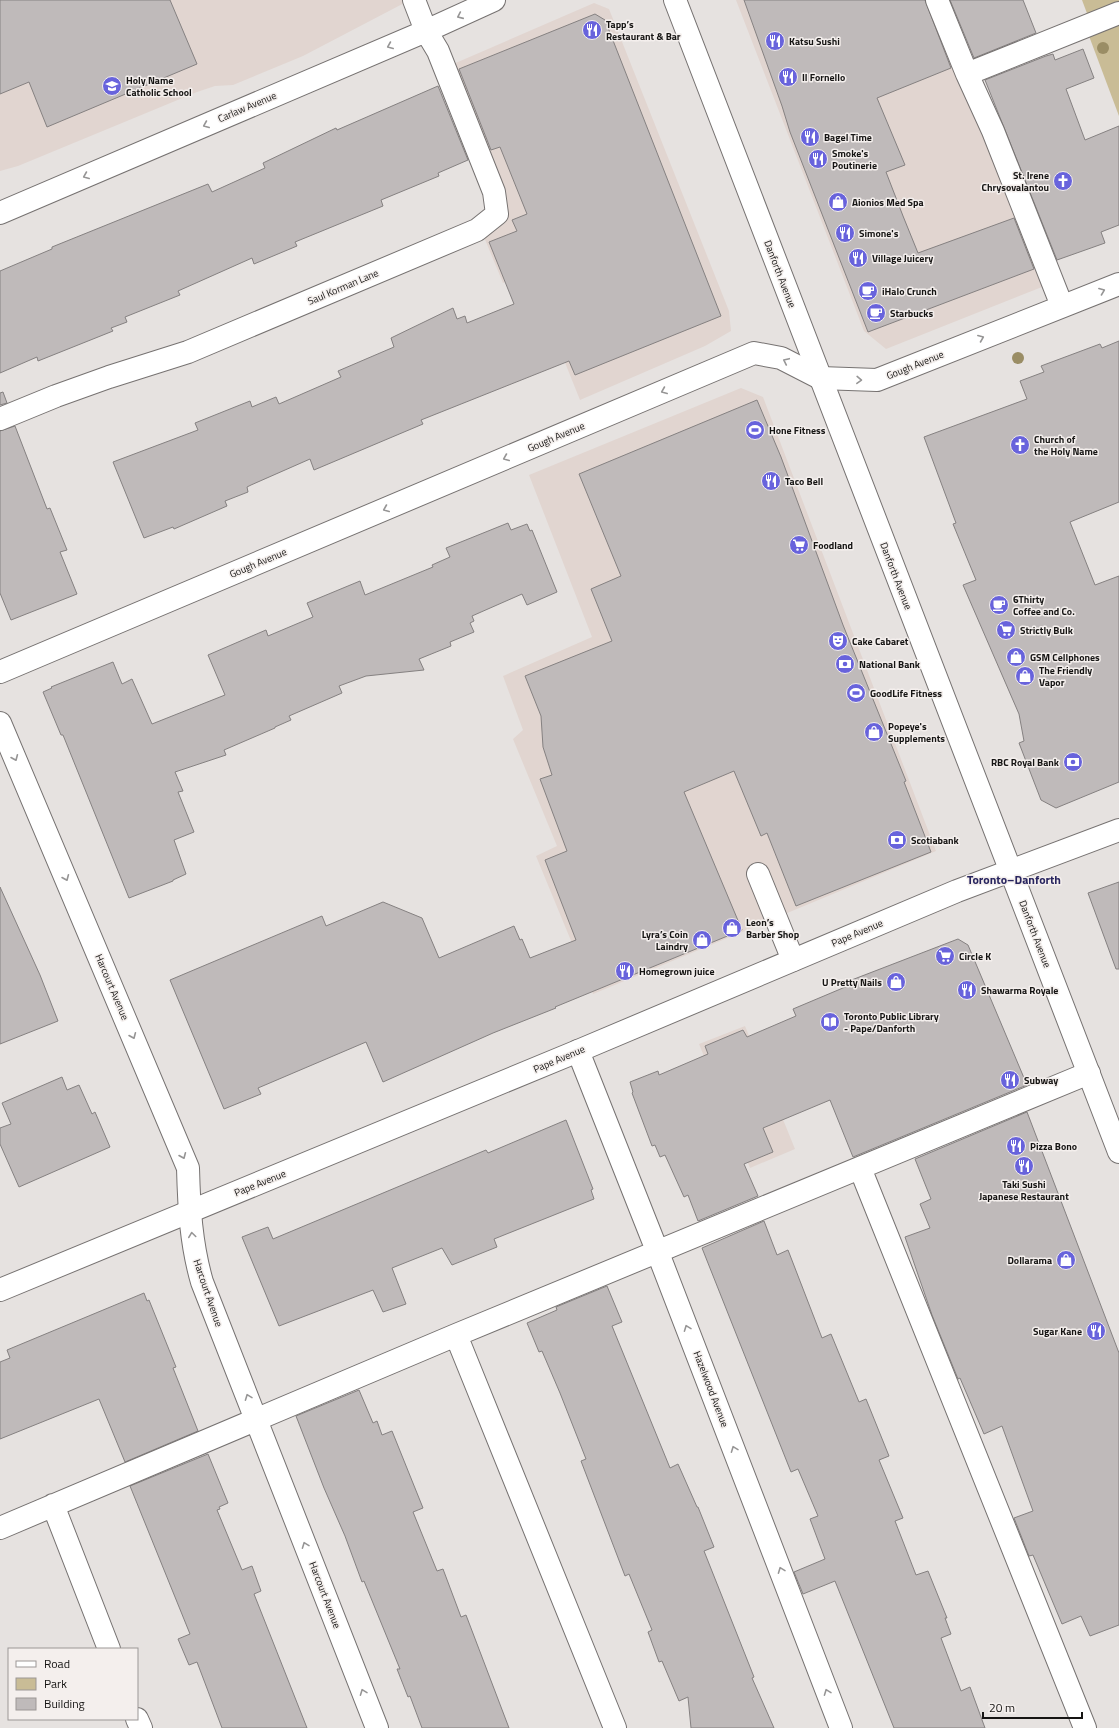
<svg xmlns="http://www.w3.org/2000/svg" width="1119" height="1728" font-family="'Titillium Web',sans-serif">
	<rect width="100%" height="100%" fill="#e6e2e0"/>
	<path fill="#e1d5d0" d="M0 0H410L303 56 233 85 215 86 197 92 18 166 0 171Z
		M736 0H934L1047 285 886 349 864 331Z
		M594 3 609 9 729 311 731 331 705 346 580 400 529 273 503 283 484 237 505 223 507 203 451 65Z
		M741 388 763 397 936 851 593 994 536 856 557 846 513 739 523 730 503 676 592 637 529 475Z
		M745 1026 795 1149 750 1168 699 1044Z"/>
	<path fill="#c9bc96" d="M1082 0H1119V116L1089 36 1088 16Z"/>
	<path fill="#bfbaba" stroke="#858181" d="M0 0H170L197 64 47 127 29 82 0 94Z
		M744 0H925L951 68 877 98 905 165 886 172 903 216 918 253 1014 218 1034 269 868 332 790 132 782 106Z
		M950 0H1023L1036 33 974 58Z
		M595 14 605 20 721 316 575 375 569 361 421 420 423 424 314 470 310 459 251 485 247 487 248 492 225 501 227 506 174 529 173 527 144 538 113 462 198 430 195 423 250 401 252 407 276 397 279 404 341 377 338 371 394 347 391 338 453 308 457 319 465 316 467 323 514 304 489 242 517 231 512 220 527 214 500 147 491 150 459 69Z
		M1083 49 1094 78 1066 89 1085 140 1119 126V225L1101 232 1105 243 1057 260 985 80 1046 56 1053 54 1055 60Z
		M438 86 468 160 438 173 439 176 381 200 383 206 295 242 297 246 254 264 252 258 178 291 180 295 125 317 127 322 111 328 113 331 38 361 37 357 0 373V271L52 249V247L208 184 212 192 265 168 263 163 336 128 337 130Z
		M1119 341V502L1070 522 1095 585 1119 576V782L1056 808 1041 800 1019 743 1024 741 1019 714 963 585 976 580 953 524 956 523 924 437 1027 399 1020 381 1044 372 1041 366 1100 344 1102 348Z
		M3 392 7 403 0 405V393Z
		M757 400 781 457 843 625 906 781 904 782 931 852 796 906 767 833 761 836 734 771 684 792 742 930 555 1007 556 1008 493 1033 383 1082 366 1042 258 1088 261 1094 224 1109 170 980 322 916 326 926 383 902 422 918 439 958 514 926 520 940 522 939 530 958 576 940 545 860 567 851 540 779 552 775 543 747 541 716 525 676 612 641 591 589 621 576 579 474Z
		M15 426 47 509 50 508 67 550 60 552 77 594 11 620 0 593V431Z
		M508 523 511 530 527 524 530 531 532 530 557 592 527 605 522 594 472 616 474 621 470 623 474 632 450 642 451 646 419 659 424 670 366 676 339 686 342 693 289 716 291 720 275 727V728L224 750 226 755 175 772 183 791 178 792 194 832 174 840 186 874 173 880V881L129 898 63 735H61L43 692 52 688 51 687 113 662 122 684 132 679 152 724 225 695 208 655 266 630 268 636 313 617 307 603 360 581 365 595 433 567 432 565 450 557 446 548Z
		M1119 882V969H1116L1088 893Z
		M0 887 40 975 58 1021 0 1044Z
		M958 939 968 945 1027 1085 853 1157 830 1100 763 1128 773 1152 744 1164 758 1196 698 1221 688 1195 684 1197 665 1155 660 1157 655 1145 652 1146 632 1093 633 1092 630 1082 658 1071 659 1075 708 1054 705 1046 743 1030 747 1037 796 1016 793 1009 850 985 849 981Z
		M62 1077 67 1090 79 1085 92 1114 95 1112 110 1147 19 1187 0 1144V1128L11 1124 2 1103Z
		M1027 1112 1119 1353V1625L1090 1636 1081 1616 1062 1624 1033 1555 1029 1556 1014 1518 1033 1511 1002 1426 984 1434 960 1378 958 1379 932 1315 905 1237 930 1228 920 1204 931 1199 915 1159Z
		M566 1120 593 1189 591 1190 594 1199 494 1239 497 1247 452 1265 442 1248 392 1268 406 1304 383 1312 373 1290 279 1326 242 1237 268 1227 273 1239 486 1150 488 1153Z
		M764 1221 777 1255 788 1250 822 1338 831 1334 859 1402 866 1399 889 1456 879 1460 903 1518 895 1521 916 1575 928 1571 947 1618H945L951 1634 941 1638 961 1691 970 1687 985 1728H894L835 1581 803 1594 794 1572 825 1559 810 1519 818 1516 798 1469 791 1472 702 1248Z
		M607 1286 622 1322 612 1326 670 1468 678 1464 697 1507H698L714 1547 704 1551 754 1677 752 1678 774 1728H691L688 1697 679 1701 662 1661 659 1662 648 1632 652 1630 629 1574 625 1576 581 1461 586 1459 560 1393 542 1351 539 1352 527 1323 557 1310 556 1307Z
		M144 1293 147 1301 149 1300 176 1367 173 1368 198 1431 125 1462 99 1399 0 1439V1362L10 1358 7 1350Z
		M359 1390 373 1423 377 1421 382 1435 392 1431 423 1508 413 1512 437 1571 443 1569 461 1617 466 1615 509 1728H422L410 1696 408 1697 397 1669H400L364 1581 362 1582 345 1536 324 1488 296 1416Z
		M208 1454 228 1503 219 1507 220 1509 217 1510 242 1570 252 1566 261 1591 254 1594 307 1728H222L197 1662 189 1665 178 1639 190 1634 130 1486Z"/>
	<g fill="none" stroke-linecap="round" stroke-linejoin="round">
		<defs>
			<path id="minor" d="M937 0 967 74 993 131 1062 306
				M967 74 1119 13
				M0 213 426 31 494 0
				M0 419 56 396 109 377 188 352 477 230 497 214 494 192 438 51 426 31 414 0
				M0 672 754 353 781 358 820 378 877 380 1119 284
				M0 723 188 1168C189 1207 191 1244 202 1282L377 1728
				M758 874 793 960
				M578 1051 658 1253 841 1728
				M860 1168 1085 1728
				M456 1335 615 1728
				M53 1505 109 1649
				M0 1528 456 1335 1089 1073
				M137 1719 141 1728"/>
			<path id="major" d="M675 0 1119 1152
				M0 1290 578 1051 957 891 1119 830"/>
		</defs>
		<use href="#minor" stroke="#767271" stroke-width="24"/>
		<use href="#major" stroke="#767271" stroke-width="24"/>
		<use href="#minor" stroke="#fff" stroke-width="22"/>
		<use href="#major" stroke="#fff" stroke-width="22"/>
	</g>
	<g fill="#9a8d65">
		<circle cx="1103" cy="48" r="6"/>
		<circle cx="1018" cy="358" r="6"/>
	</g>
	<defs><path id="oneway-chevron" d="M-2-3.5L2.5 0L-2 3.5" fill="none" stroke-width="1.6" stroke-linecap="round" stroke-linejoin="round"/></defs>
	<g stroke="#969595">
		<use href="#oneway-chevron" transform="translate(460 16) rotate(156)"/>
		<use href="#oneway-chevron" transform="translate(390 46) rotate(157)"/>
		<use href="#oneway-chevron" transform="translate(206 125) rotate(157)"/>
		<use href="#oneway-chevron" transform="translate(86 176) rotate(157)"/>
		<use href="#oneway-chevron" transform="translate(1102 291) rotate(-21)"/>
		<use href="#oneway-chevron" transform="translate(981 338) rotate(-22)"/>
		<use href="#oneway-chevron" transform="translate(786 361) rotate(-155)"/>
		<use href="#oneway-chevron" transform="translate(859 380) rotate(2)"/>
		<use href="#oneway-chevron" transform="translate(664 391) rotate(157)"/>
		<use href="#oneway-chevron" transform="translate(506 458) rotate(157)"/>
		<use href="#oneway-chevron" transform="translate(386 509) rotate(157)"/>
		<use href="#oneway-chevron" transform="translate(15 758) rotate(67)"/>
		<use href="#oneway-chevron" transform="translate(66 878) rotate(67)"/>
		<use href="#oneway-chevron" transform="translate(133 1036) rotate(67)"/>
		<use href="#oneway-chevron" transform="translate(183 1156) rotate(67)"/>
		<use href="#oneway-chevron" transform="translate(192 1235) rotate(-98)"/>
		<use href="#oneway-chevron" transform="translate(687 1328) rotate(-111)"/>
		<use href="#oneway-chevron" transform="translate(248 1397) rotate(-111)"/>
		<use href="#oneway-chevron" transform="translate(734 1449) rotate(-111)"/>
		<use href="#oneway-chevron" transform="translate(305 1545) rotate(-111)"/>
		<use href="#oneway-chevron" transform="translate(781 1570) rotate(-111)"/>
		<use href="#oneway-chevron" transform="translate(363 1692) rotate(-111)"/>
		<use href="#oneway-chevron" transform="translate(827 1692) rotate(-111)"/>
	</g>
	<defs>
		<symbol id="restaurant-disc" viewBox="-11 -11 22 22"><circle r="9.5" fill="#6863dc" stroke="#f4efed"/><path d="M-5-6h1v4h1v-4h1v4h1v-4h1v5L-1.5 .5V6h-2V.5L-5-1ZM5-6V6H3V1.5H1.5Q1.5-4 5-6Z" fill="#fff"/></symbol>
		<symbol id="school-disc" viewBox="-11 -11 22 22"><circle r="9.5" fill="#6863dc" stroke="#f4efed"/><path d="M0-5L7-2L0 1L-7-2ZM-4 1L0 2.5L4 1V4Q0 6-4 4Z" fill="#fff"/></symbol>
		<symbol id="church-disc" viewBox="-11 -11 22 22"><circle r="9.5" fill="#6863dc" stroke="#f4efed"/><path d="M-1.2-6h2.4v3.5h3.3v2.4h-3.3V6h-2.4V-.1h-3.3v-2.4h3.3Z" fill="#fff"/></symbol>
		<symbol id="shop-disc" viewBox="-11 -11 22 22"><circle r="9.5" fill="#6863dc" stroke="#f4efed"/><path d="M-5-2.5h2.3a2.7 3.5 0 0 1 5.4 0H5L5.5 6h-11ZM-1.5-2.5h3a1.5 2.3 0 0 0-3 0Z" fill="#fff"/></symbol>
		<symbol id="cafe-disc" viewBox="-11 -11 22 22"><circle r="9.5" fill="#6863dc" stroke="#f4efed"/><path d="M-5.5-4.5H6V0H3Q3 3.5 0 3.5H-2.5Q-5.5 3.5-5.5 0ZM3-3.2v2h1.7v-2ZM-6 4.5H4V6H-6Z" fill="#fff"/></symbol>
		<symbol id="stadium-disc" viewBox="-11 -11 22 22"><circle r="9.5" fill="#6863dc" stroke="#f4efed"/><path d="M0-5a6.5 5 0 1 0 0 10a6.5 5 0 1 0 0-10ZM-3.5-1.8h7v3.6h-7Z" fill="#fff"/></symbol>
		<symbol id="supermarket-disc" viewBox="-11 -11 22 22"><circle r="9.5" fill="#6863dc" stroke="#f4efed"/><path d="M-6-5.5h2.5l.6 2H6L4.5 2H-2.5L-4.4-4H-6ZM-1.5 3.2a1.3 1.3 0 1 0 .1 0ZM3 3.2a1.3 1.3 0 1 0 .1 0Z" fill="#fff"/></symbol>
		<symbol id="theatre-disc" viewBox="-11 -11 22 22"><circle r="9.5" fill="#6863dc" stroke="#f4efed"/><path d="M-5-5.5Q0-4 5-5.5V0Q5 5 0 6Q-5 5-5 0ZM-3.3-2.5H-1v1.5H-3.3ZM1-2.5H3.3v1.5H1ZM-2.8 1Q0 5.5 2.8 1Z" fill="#fff"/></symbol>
		<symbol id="bank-disc" viewBox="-11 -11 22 22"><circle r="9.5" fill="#6863dc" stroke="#f4efed"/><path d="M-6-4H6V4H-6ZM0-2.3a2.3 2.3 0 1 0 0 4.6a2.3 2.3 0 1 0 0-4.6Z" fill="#fff"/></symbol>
		<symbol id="library-disc" viewBox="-11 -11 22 22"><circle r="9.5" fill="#6863dc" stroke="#f4efed"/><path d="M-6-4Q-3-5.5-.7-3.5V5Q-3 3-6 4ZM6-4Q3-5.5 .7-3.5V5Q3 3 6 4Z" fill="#fff"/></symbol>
	</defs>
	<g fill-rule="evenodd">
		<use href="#restaurant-disc" x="581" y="19" width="22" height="22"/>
		<use href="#restaurant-disc" x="764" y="30" width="22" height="22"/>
		<use href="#restaurant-disc" x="777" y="66" width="22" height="22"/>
		<use href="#school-disc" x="101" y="75" width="22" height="22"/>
		<use href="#restaurant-disc" x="799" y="126" width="22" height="22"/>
		<use href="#restaurant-disc" x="807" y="148" width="22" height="22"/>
		<use href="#church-disc" x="1052" y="170" width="22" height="22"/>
		<use href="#shop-disc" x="827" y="191" width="22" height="22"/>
		<use href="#restaurant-disc" x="834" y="222" width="22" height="22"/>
		<use href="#restaurant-disc" x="847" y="247" width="22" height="22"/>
		<use href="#cafe-disc" x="857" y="280" width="22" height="22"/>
		<use href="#cafe-disc" x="865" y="302" width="22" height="22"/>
		<use href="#stadium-disc" x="744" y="419" width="22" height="22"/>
		<use href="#church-disc" x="1009" y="434" width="22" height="22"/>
		<use href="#restaurant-disc" x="760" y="470" width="22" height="22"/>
		<use href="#supermarket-disc" x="788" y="534" width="22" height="22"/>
		<use href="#cafe-disc" x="988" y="594" width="22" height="22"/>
		<use href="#supermarket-disc" x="995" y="619" width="22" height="22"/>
		<use href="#theatre-disc" x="827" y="630" width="22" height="22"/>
		<use href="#shop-disc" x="1005" y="646" width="22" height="22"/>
		<use href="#bank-disc" x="834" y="653" width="22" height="22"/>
		<use href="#shop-disc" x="1014" y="665" width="22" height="22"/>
		<use href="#stadium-disc" x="845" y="682" width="22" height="22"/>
		<use href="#shop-disc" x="863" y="721" width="22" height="22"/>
		<use href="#bank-disc" x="1062" y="751" width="22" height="22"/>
		<use href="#bank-disc" x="886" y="829" width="22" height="22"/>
		<use href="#shop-disc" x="721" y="917" width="22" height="22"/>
		<use href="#shop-disc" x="691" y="929" width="22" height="22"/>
		<use href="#supermarket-disc" x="934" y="945" width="22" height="22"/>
		<use href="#restaurant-disc" x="614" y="960" width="22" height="22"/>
		<use href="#shop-disc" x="885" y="971" width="22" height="22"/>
		<use href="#restaurant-disc" x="956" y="979" width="22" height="22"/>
		<use href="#library-disc" x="819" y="1011" width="22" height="22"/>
		<use href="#restaurant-disc" x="999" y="1069" width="22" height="22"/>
		<use href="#restaurant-disc" x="1005" y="1135" width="22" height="22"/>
		<use href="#restaurant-disc" x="1013" y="1155" width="22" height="22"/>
		<use href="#shop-disc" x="1055" y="1249" width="22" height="22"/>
		<use href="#restaurant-disc" x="1085" y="1320" width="22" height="22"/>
	</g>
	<g text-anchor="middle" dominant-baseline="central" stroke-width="3" stroke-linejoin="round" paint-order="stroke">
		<g font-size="10" font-weight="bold" fill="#151413" stroke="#f4efed" text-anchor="start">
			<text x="606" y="24">Tapp’s<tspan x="606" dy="12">Restaurant &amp; Bar</tspan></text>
			<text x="789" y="41">Katsu Sushi</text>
			<text x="802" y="77">Il Fornello</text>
			<text x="126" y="80">Holy Name<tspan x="126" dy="12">Catholic School</tspan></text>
			<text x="824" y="137">Bagel Time</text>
			<text x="832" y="153">Smoke's<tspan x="832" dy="12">Poutinerie</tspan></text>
			<text x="1049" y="175" text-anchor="end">St. Irene<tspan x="1049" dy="12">Chrysovalantou</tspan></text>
			<text x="852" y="202">Aionios Med Spa</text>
			<text x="859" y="233">Simone's</text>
			<text x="872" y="258">Village Juicery</text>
			<text x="882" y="291">iHalo Crunch</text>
			<text x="890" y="313">Starbucks</text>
			<text x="769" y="430">Hone Fitness</text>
			<text x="1034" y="439">Church of<tspan x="1034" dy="12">the Holy Name</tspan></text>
			<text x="785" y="481">Taco Bell</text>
			<text x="813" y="545">Foodland</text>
			<text x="1013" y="599">6Thirty<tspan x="1013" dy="12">Coffee and Co.</tspan></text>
			<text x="1020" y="630">Strictly Bulk</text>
			<text x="852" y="641">Cake Cabaret</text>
			<text x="1030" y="657">GSM Cellphones</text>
			<text x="859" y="664">National Bank</text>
			<text x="1039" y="670">The Friendly<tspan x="1039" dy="12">Vapor</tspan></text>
			<text x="870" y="693">GoodLife Fitness</text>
			<text x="888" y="726">Popeye's<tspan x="888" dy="12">Supplements</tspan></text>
			<text x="1059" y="762" text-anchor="end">RBC Royal Bank</text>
			<text x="911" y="840">Scotiabank</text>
			<text x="746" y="922">Leon’s<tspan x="746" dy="12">Barber Shop</tspan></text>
			<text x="688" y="934" text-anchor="end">Lyra’s Coin<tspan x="688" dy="12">Laindry</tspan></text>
			<text x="959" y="956">Circle K</text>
			<text x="639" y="971">Homegrown juice</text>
			<text x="882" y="982" text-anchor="end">U Pretty Nails</text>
			<text x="981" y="990">Shawarma Royale</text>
			<text x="844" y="1016">Toronto Public Library<tspan x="844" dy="12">- Pape/Danforth</tspan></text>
			<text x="1024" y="1080">Subway</text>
			<text x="1030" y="1146">Pizza Bono</text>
			<text x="1024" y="1184" text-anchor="middle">Taki Sushi<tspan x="1024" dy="12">Japanese Restaurant</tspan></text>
			<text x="1052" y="1260" text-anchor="end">Dollarama</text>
			<text x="1082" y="1331" text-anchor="end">Sugar Kane</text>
		</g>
		<g font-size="10" fill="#151413" stroke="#f4efed">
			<text transform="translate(247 107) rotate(-23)">Carlaw Avenue</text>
			<text transform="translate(780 274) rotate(69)">Danforth Avenue</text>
			<text transform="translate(343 287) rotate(-23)">Saul Korman Lane</text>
			<text transform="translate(915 365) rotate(-22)">Gough Avenue</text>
			<text transform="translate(556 437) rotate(-23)">Gough Avenue</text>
			<text transform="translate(258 563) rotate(-23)">Gough Avenue</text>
			<text transform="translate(896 576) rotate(69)">Danforth Avenue</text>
			<text transform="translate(857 933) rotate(-23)">Pape Avenue</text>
			<text transform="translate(1035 934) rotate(69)">Danforth Avenue</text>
			<text transform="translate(112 987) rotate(67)">Harcourt Avenue</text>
			<text transform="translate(559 1059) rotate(-23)">Pape Avenue</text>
			<text transform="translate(260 1183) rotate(-22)">Pape Avenue</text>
			<text transform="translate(208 1293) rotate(71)">Harcourt Avenue</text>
			<text transform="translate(711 1389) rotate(69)">Hazelwood Avenue</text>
			<text transform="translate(325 1595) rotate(69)">Harcourt Avenue</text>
		</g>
		<g font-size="12" font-weight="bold" fill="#27245e" stroke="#f4efed">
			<text x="1014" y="879">Toronto–Danforth</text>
		</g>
	</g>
	<rect x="8" y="1648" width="130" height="72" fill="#f4efed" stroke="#9b9796"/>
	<rect x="16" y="1661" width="20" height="6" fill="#ffffff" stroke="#9b9796"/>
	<text x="44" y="1668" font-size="12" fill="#151413">Road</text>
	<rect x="16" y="1678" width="20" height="12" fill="#c9bc96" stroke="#9b9796"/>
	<text x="44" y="1688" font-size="12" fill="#151413">Park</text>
	<rect x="16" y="1698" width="20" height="12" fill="#bfbaba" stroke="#9b9796"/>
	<text x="44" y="1708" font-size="12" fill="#151413">Building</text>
	<path d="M983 1712v6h99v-6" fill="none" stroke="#151413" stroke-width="2"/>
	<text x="989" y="1712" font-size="12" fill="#151413" stroke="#f4efed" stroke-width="3" paint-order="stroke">20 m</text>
</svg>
